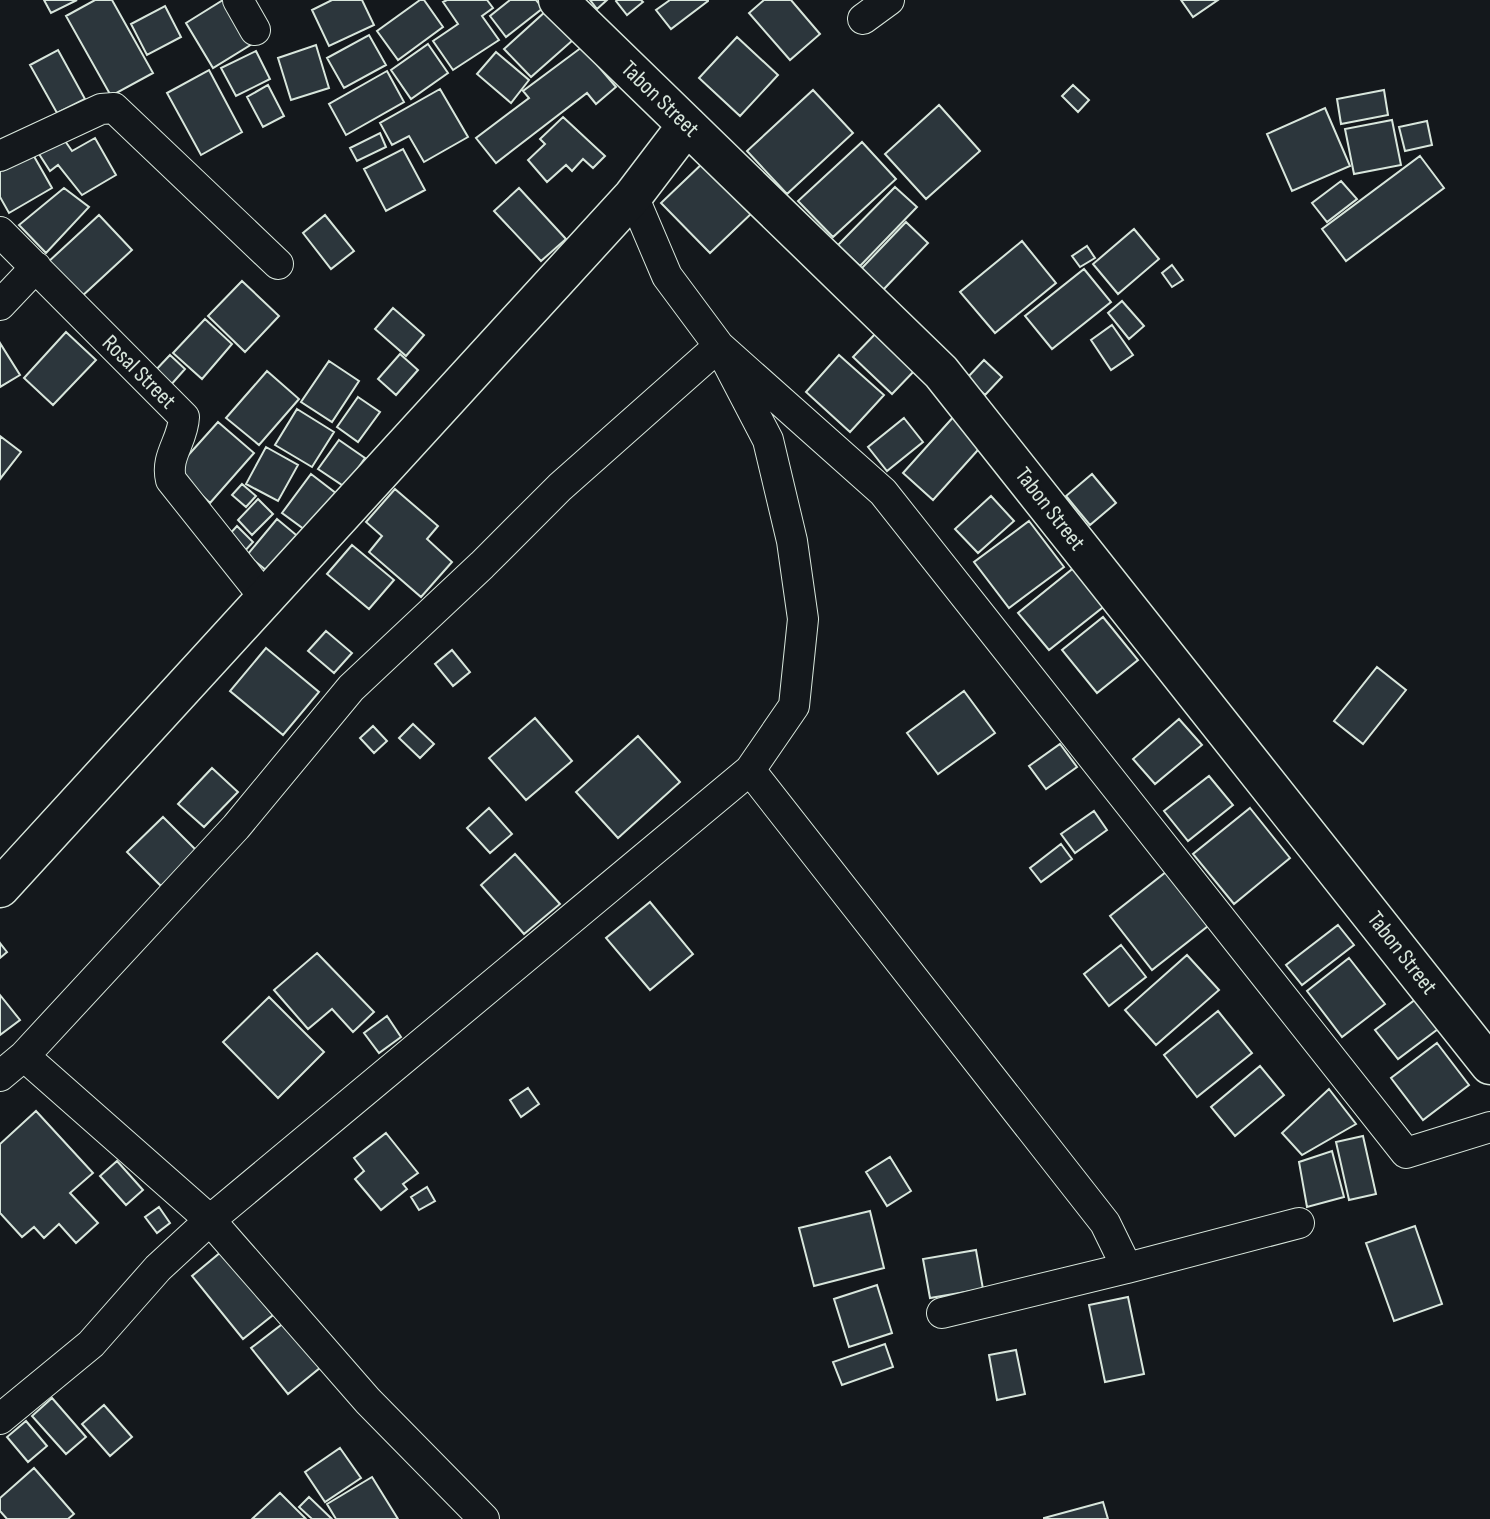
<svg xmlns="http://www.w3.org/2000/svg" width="1490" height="1519" font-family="'Sofia Sans Condensed',sans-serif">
	<rect width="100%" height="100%" fill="#14181c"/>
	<path fill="#2c363c" stroke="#d8e6dc" stroke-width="2" d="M44 0H77L51 13Z
		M95 0H112L153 73 111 96 66 16Z
		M223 0H231L257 41 213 68 186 23Z
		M332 0H362L374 25 329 46 312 10Z
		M420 0H424L443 27 398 60 377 31Z
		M447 0H487L493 8 482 16 499 40 453 70 433 41 458 24 443 2Z
		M510 0H536L543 8 506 37 490 16Z
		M590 0H607L597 9Z
		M617 0H641L643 2 627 15 616 1Z
		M670 0H708V1L671 29 656 10Z
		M764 0H791L820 34 790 60 749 13Z
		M1181 0H1218L1193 17Z
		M165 6 181 37 147 55 131 24Z
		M546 11 573 40 531 77 504 49Z
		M369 35 386 65 344 88 327 58Z
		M737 37 778 75 740 116 699 78Z
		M428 44 448 73 411 99 391 70Z
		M316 45 329 88 291 100 278 58Z
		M582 47 616 87 596 104 587 93 496 163 476 138 529 98 523 91Z
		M58 50 85 99 57 113 30 65Z
		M256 51 270 79 236 96 221 68Z
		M496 52 529 80 511 103 477 74Z
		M209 70 242 132 201 155 167 93Z
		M387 71 404 102 346 135 329 104Z
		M268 85 284 116 263 127 247 97Z
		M1073 85 1089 100 1078 112 1062 96Z
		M440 89 468 137 424 162 409 136 392 145 380 123Z
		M813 90 853 133 787 194 747 151Z
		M1384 90 1388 115 1341 124 1337 99Z
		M939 105 980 151 926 199 885 154Z
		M1325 108 1350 166 1292 191 1267 134Z
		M563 117 605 156 593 168 583 159 572 171 566 165 547 182 528 160 545 144 540 139Z
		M1392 120 1401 165 1354 174 1345 129Z
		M1427 121 1432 145 1405 151 1399 127Z
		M380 133 386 147 357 161 350 148Z
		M63 138 72 151 95 138 116 175 82 195 58 165 50 171 39 154Z
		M862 142 896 179 833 237 798 201Z
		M403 149 425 190 386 211 364 169Z
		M31 151 52 188 9 213 0 197V169Z
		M1420 156 1444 188 1346 261 1322 229Z
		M705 161 754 211 710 253 661 203Z
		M1341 181 1357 199 1327 222 1312 203Z
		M895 187 917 207 860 266 838 245Z
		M64 188 89 207 46 253 19 225Z
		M519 188 566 239 541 261 494 211Z
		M99 215 132 250 80 298 47 263Z
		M325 215 354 251 331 269 303 233Z
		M906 222 928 243 883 290 861 269Z
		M1134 229 1159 259 1118 294 1093 264Z
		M1022 241 1056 283 995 333 960 292Z
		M1087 246 1095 258 1080 267 1072 256Z
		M1172 265 1183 280 1172 287 1162 273Z
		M1084 269 1111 302 1052 349 1025 316Z
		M242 281 279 316 245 352 208 316Z
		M1122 301 1144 326 1129 339 1108 313Z
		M393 308 424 335 406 356 375 329Z
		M205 319 232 344 202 379 173 353Z
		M1112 325 1133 355 1111 370 1091 340Z
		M878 331 917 368 892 394 853 357Z
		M66 332 96 360 53 405 24 378Z
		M0 343 20 375 0 387Z
		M400 354 418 370 396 395 378 379Z
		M170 355 185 369 169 387 153 373Z
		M839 355 884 395 850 432 806 392Z
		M984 360 1002 377 985 395 967 378Z
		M329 361 359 381 332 422 301 402Z
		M267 371 299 399 259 445 226 418Z
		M358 397 380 412 358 442 337 427Z
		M297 409 334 432 312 467 275 445Z
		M956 414 986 441 933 500 903 473Z
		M904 418 923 442 887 471 868 447Z
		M218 422 254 453 210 503 175 470Z
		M0 436 21 452 0 479Z
		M339 440 365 458 345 487 318 469Z
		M266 447 298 465 278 501 246 484Z
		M311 474 337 494 308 532 282 513Z
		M1092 474 1116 503 1090 525 1066 496Z
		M242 484 256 496 246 507 232 495Z
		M395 489 438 526 427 539 452 562 421 597 369 552 382 536 366 522Z
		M991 496 1014 521 978 553 955 529Z
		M258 499 273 514 252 535 238 520Z
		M277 519 301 539 271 574 247 555Z
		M1029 521 1064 567 1009 608 974 562Z
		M237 526 253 542 243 553 227 537Z
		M352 545 394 580 369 609 327 574Z
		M1076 566 1107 604 1049 650 1018 613Z
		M1103 617 1138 660 1097 693 1062 650Z
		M326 631 352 653 334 673 308 651Z
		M266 648 319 692 283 735 230 691Z
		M452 650 470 672 453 686 435 664Z
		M1377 667 1406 690 1363 744 1334 721Z
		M964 691 995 733 938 774 907 733Z
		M535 718 572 761 526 800 489 758Z
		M1179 719 1202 745 1155 784 1133 759Z
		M413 724 434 744 420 758 399 738Z
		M373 726 387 741 374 753 360 738Z
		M638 736 680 782 618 838 576 792Z
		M1060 744 1077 767 1046 789 1029 766Z
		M212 768 238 792 204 827 178 804Z
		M1209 776 1233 805 1188 841 1164 811Z
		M489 808 512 834 490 853 467 828Z
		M1250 808 1290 858 1234 904 1193 854Z
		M1094 811 1107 830 1075 853 1061 834Z
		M163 817 197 851 161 886 127 852Z
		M1061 844 1072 859 1041 882 1030 868Z
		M515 854 560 904 524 934 481 885Z
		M1166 872 1208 926 1152 970 1110 916Z
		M650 902 693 954 650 990 606 938Z
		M1338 925 1354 945 1302 985 1286 965Z
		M0 943 7 952 0 958Z
		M1121 945 1146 977 1109 1006 1084 974Z
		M317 953 374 1012 353 1032 332 1009 308 1029 274 990Z
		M1187 955 1219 990 1156 1045 1125 1010Z
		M1349 958 1385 1004 1342 1037 1307 991Z
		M0 995 20 1020 0 1035Z
		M269 997 324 1052 278 1098 223 1042Z
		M1416 999 1438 1029 1398 1059 1375 1030Z
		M1218 1011 1252 1053 1197 1097 1164 1055Z
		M387 1016 401 1037 379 1053 364 1033Z
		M1437 1043 1469 1085 1423 1120 1391 1078Z
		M1260 1066 1284 1095 1235 1136 1211 1107Z
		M528 1088 539 1104 521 1117 510 1100Z
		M1329 1089 1356 1124 1302 1155 1282 1133Z
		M36 1111 93 1173 70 1193 98 1223 76 1243 59 1224 44 1238 34 1227 22 1237 0 1213V1144Z
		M386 1133 418 1173 403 1184 407 1189 381 1210 355 1179 364 1171 354 1158Z
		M1363 1136 1376 1194 1349 1200 1336 1142Z
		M1332 1151 1344 1197 1307 1207 1299 1162Z
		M890 1157 911 1191 887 1206 866 1172Z
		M117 1161 143 1190 126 1205 100 1176Z
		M427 1187 435 1201 419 1210 411 1197Z
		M159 1207 170 1223 157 1233 145 1217Z
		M870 1211 884 1268 814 1286 799 1228Z
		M1415 1226 1442 1304 1394 1321 1366 1243Z
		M976 1250 983 1289 930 1298 923 1259Z
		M221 1252 273 1315 243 1339 192 1276Z
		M877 1285 892 1333 849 1347 834 1299Z
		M1128 1297 1144 1374 1105 1382 1089 1305Z
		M285 1322 321 1367 288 1394 251 1348Z
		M885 1344 893 1367 842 1385 833 1362Z
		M1016 1350 1025 1394 997 1400 989 1355Z
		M52 1398 86 1437 66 1454 32 1416Z
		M104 1405 132 1437 110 1456 82 1424Z
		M26 1421 47 1446 28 1462 7 1437Z
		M340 1448 361 1478 325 1502 305 1472Z
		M34 1468 74 1514 68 1519H7L0 1511V1498Z
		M372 1477 398 1519H336L327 1504Z
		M280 1493 306 1519H252Z
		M309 1497 332 1519H312L299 1507Z
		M1103 1502 1108 1519H1044V1518Z"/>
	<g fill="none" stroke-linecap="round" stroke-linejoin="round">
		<defs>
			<path id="street" d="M238 0 255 30
				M863 19 889 0
				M0 156 101 109 114 108 278 264
				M633 196 667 276 719 346 883 492 1406 1153 1490 1127
				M0 232 184 417C183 441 165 456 171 480L265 598
				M0 305 36 267
				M750 770 1105 1223 1127 1268 942 1313
				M24 1056 210 1220 368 1401 484 1519
				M0 1076 24 1056 236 827 351 688 482 565 560 487 719 346 768 440 792 541 803 619 794 706 750 770 210 1220 158 1268 91 1344 0 1419
				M1127 1268 1299 1223"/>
			<path id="secondary" d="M558 0 941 372 1490 1065
				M0 888 633 196 687 125"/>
		</defs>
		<use href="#street" stroke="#d8e6dc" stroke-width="32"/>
		<use href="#secondary" stroke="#d8e6dc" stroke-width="41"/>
		<use href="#street" stroke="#14181c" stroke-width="30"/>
		<use href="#secondary" stroke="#14181c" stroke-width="38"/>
	</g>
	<g text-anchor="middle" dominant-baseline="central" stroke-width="5" stroke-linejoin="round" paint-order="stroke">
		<g font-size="23" fill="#d8e6dc" stroke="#14181c">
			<text transform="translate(660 99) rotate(44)">Tabon Street</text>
			<text transform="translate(139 372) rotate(45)">Rosal Street</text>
			<text transform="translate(1050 509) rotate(52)">Tabon Street</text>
			<text transform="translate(1402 953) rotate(52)">Tabon Street</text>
		</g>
	</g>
</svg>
